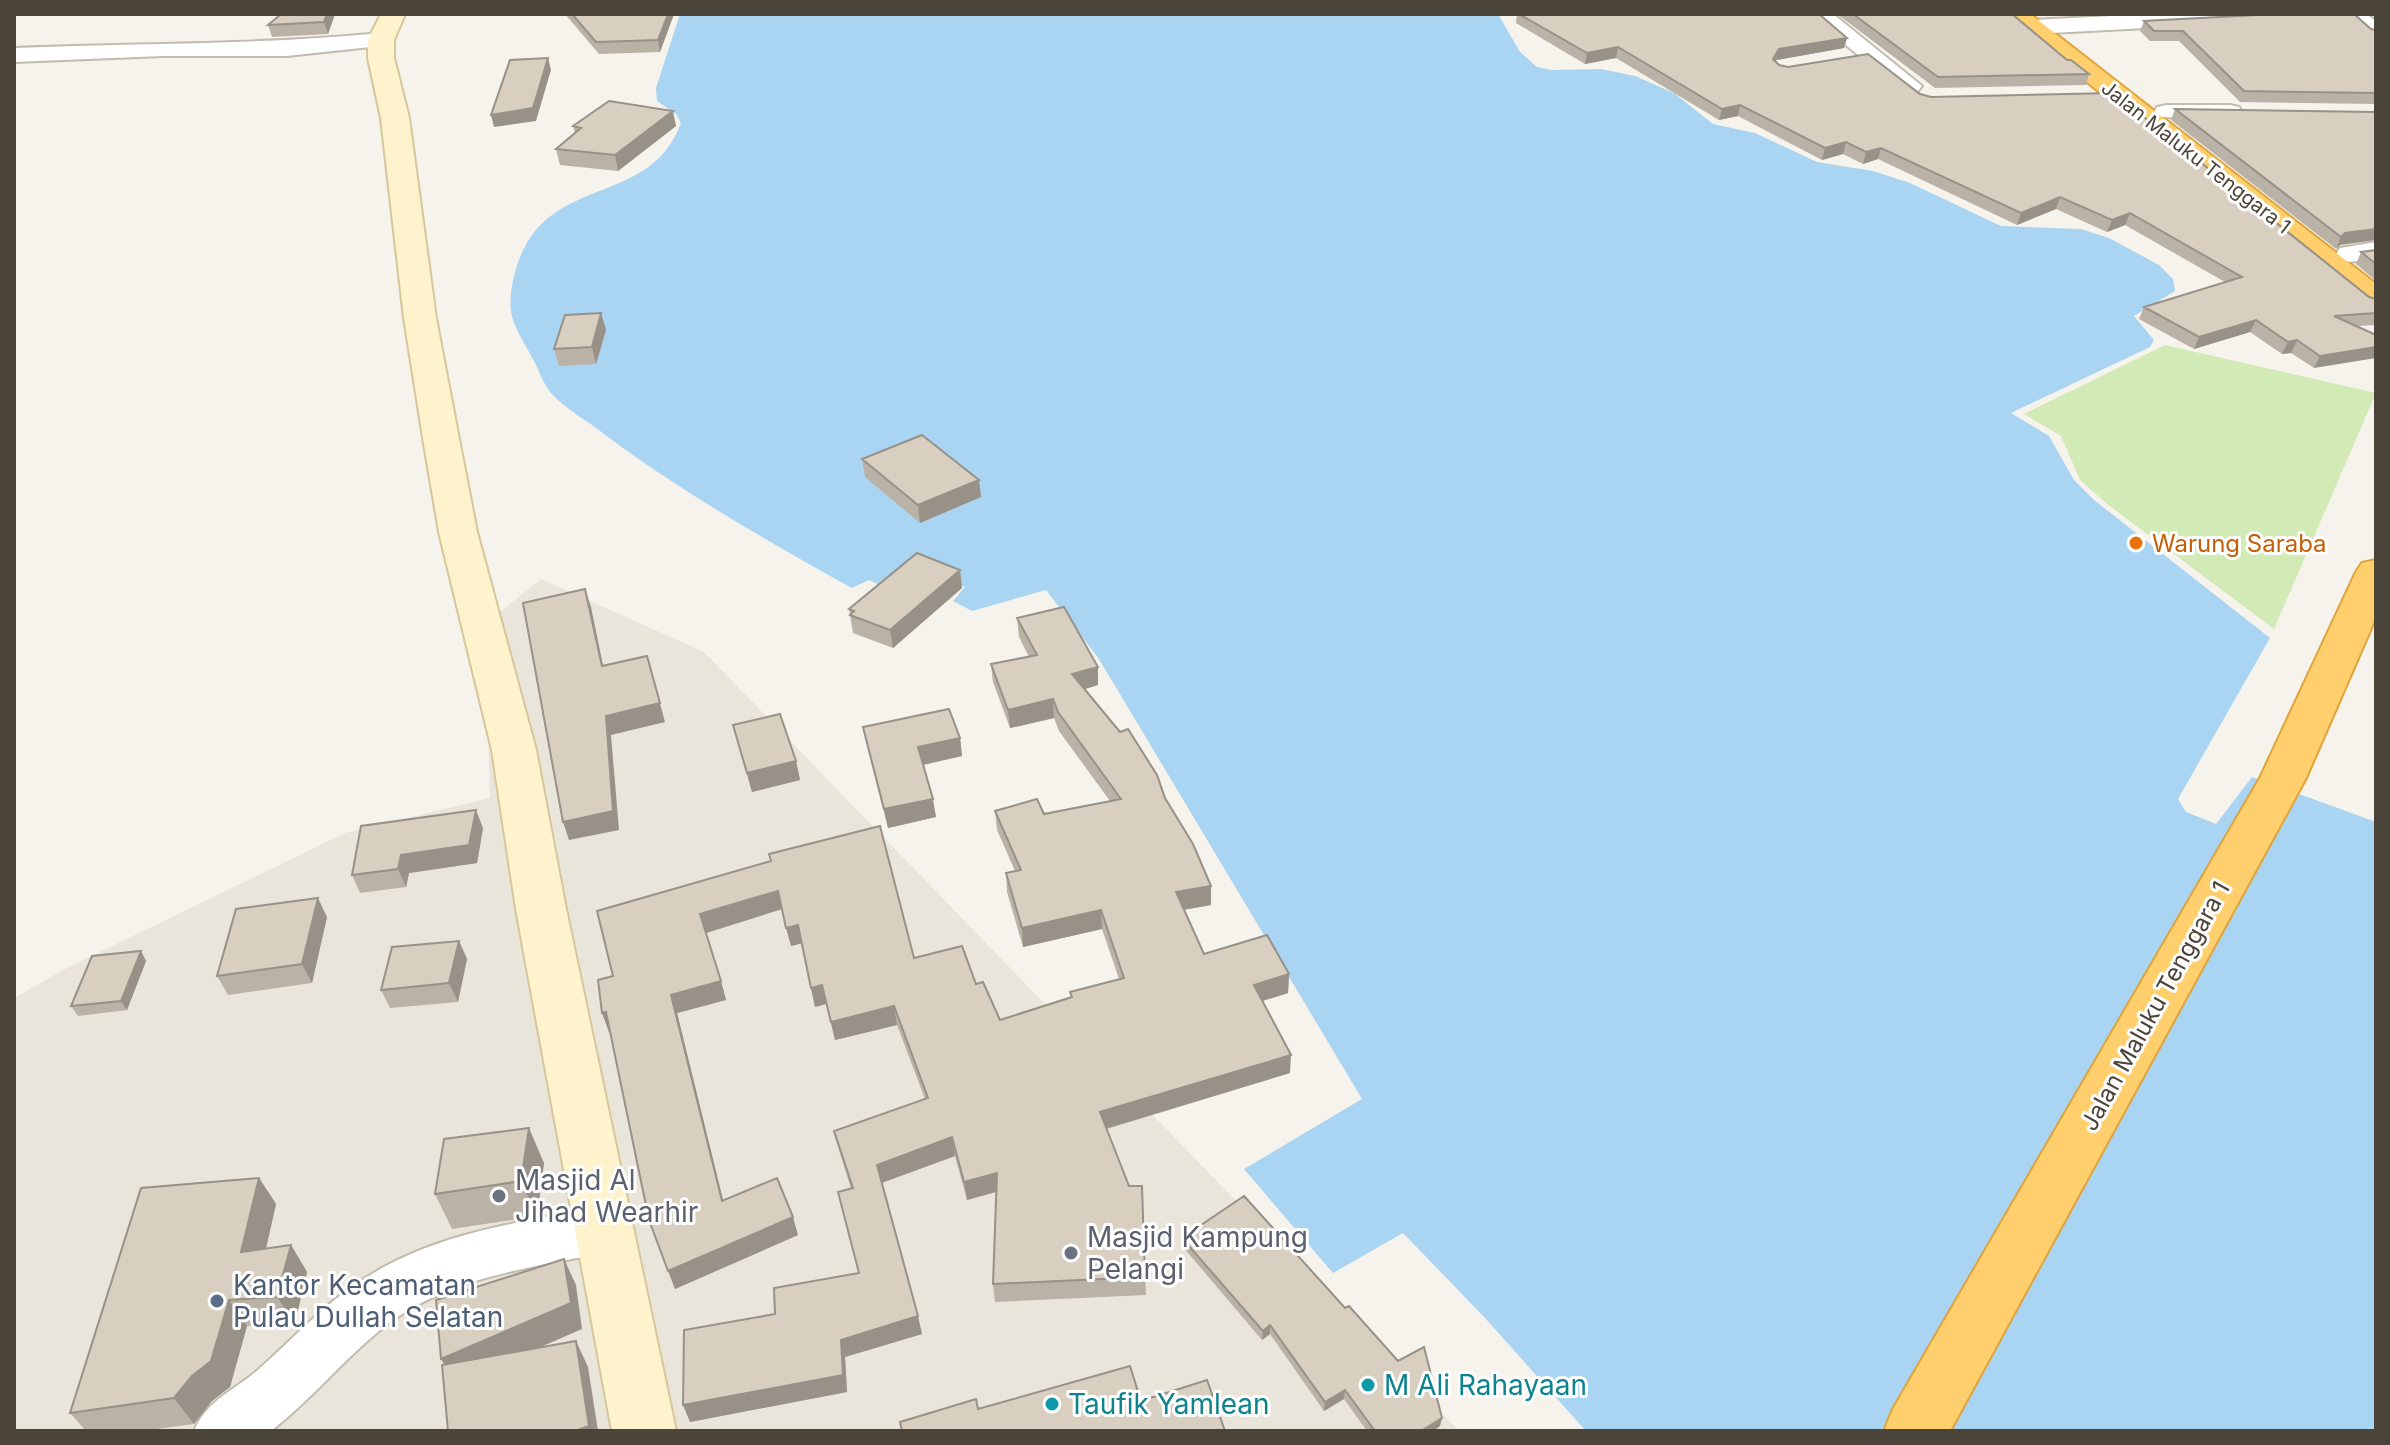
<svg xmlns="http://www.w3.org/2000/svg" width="2390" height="1445" font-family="Inter,sans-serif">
	<rect width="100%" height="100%" fill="#f6f3ec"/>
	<path fill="#eae5da" d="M541 579 704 652 1459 1431H14V998L65 969 345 833 490 798 485 624Z"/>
	<path fill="#d2eab5" d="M2165 345 2376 393 2274 629 2107 504 2080 480 2061 436 2024 414Z"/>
	<path fill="#a9d4f2" d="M680 14H1498L1520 52 1537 67 1552 70 1601 69 1635 76 1674 93 1713 124 1755 133 1817 162 1873 171 1910 183 2001 226 2081 229 2109 238 2159 265 2173 279 2175 291 2134 316 2154 340 2150 347 2011 413 2049 436 2074 480 2094 500 2270 638 2178 799 2186 812 2216 824 2252 777 2376 822V1431H1586L1485 1318 1403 1233 1333 1273 1244 1169 1362 1099 1099 659 1046 590 972 611 953 601 965 587 924 567 888 589 869 580 852 588C766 540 683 493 604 434 588 421 565 409 551 393 544 385 539 371 534 361 527 347 513 327 511 311 508 287 519 250 535 231 578 180 654 196 681 123L676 114 657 101 656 88Z"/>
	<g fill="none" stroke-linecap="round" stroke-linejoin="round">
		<defs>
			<path id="street" d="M1808 14H1833L1922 86 1918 91H1902Z
				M2152 14H2291L2280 21 2031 34 2020 27 2031 20Z
				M2341 14H2366L2376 21V39L2368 37Z
				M381 33 389 35 392 40 389 45 287 56H163L14 62V48C136 43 259 45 381 33Z
				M2166 105H2230L2239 107 2242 112 2239 117 2230 119 2157 117 2154 112 2157 107Z
				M2376 242V258L2350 262 2340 260 2336 254 2340 248Z
				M603 1207 622 1213 629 1230 622 1247 603 1253C524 1269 443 1278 379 1331 341 1362 310 1401 271 1431H194C207 1400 234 1391 259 1369 291 1341 319 1309 355 1285 427 1234 518 1222 603 1207Z"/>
			<path id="secondary" d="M381 14H405L394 40V58L409 118 436 318 460 444 477 532 536 750 566 909 676 1431H612L516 909 492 750 439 532 424 444 404 318 381 118 368 58V40Z"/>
			<path id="highway" d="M2003 14H2030L2376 284V310L2365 307Z
				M2376 560V617L2306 778 1950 1431H1884L1893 1409 2260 778 2356 572 2362 563Z"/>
		</defs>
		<use href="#street" stroke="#c2bbae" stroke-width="4"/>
		<use href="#secondary" stroke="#d6c79b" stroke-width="4"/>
		<use href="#highway" stroke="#e0a43c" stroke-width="4"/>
		<use href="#street" fill="#fff" fill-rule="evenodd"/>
		<use href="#secondary" fill="#fff3cd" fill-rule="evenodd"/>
		<use href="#highway" fill="#ffcf6e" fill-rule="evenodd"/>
	</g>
	<path fill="#bab2a6" d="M335 14 328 34 272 37 268 25Z
		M565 14H674L660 52 599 54Z
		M1517 14H1819L1847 38 1844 48 1776 60 1775 62 1779 65 1920 94 2376 299V325L2358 326 2314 368 2291 353 2282 354 2250 332 2194 349 2139 319 2144 307 2225 282 2125 225 2107 232 2056 209 2017 225 1878 159 1863 164 1843 154 1822 160 1738 116 1719 120 1616 58 1585 64 1516 23Z
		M1837 14H2012L2067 60 2089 74 2086 85 1935 88Z
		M2144 21 2376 30V104L2240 102 2179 41H2150L2140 31Z
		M2175 109 2376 112 2340 245 2336 249 2171 120Z
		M573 126H676L618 171 560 165 556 149 575 133Z
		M2376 250V281L2356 264 2361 252Z
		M601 313 606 330 596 364 559 366 554 349Z
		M862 459 979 480 981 497 920 523 865 477Z
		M960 570 962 588 893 648 853 633 849 609Z
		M1017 618 1098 667V685L1085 689 1165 798 1211 905 1184 910 1204 954 1289 974 1288 993 1262 1001 1290 1073 1107 1129 1129 1186H1142L1146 1295 995 1302 993 1284 996 1192 967 1200 955 1156 882 1183 922 1334 845 1357 847 1392 690 1422 775 1314 858 1273 851 1189 839 1150 834 1131 925 1099 897 1025 835 1040 826 1004 815 1007 802 943 791 946 782 909 706 933 726 1000 677 1013 723 1201 798 1235 675 1289 610 1032H609L602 1013 613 976 771 861 914 958 976 984 1000 1020 1071 997 1070 992 1119 979 1102 929 1023 947 1007 892 1006 873 1015 871 997 830 995 811 1044 814 1110 801 1059 731 1054 718 1010 728 993 682 991 664 1029 657 1019 637Z
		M733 725 796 761 800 780 752 792Z
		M863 727 960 738 962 756 924 765 936 817 888 828 867 746Z
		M483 828 477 863 409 873 406 887 360 893 352 875Z
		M327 917 312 983 228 995 217 976Z
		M459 941 467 959 458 1002 390 1008 381 990Z
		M141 951 146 961 127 1010 78 1016 71 1006Z
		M544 1163 537 1216 452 1229 435 1194Z
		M259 1178 276 1204 266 1249 291 1245 307 1272 295 1323 247 1326 230 1387 212 1401 194 1424 142 1431H86L70 1413Z
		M1182 1238 1440 1426 1433 1431H1367L1344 1399 1324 1411 1270 1334 1262 1340 1183 1247Z"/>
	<path fill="#979187" d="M327 14H335L328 34 324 22Z
		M668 14H674L660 52 658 40Z
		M1847 38 1844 48 1776 60 1771 70 1773 59 1779 49Z
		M1618 47 1616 58 1585 64 1587 53Z
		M548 58 551 70 536 121 494 127 491 115Z
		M1740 105 1738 116 1719 120 1722 109Z
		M673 111 676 126 618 171 615 155Z
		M1846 142 1843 154 1822 160 1825 148Z
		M1881 148 1878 159 1863 164 1866 152Z
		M2060 197 2056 209 2017 225 2021 213Z
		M2130 213 2125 225 2107 232 2112 220Z
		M2376 229V240L2340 245 2336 249 2341 237 2345 233Z
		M601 313 606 330 596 364 592 347Z
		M2256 320 2250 332 2194 349 2199 337Z
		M2297 340 2291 353 2282 354 2288 342Z
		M2376 347V358L2314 368 2320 356Z
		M979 480 981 497 920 523 918 505Z
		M960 570 962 588 893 648 890 630Z
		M585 589 591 607 607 685 602 666Z
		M647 656 665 722 611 735 619 830 569 840 563 822 606 716Z
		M1098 667V685L1074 692 1072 674Z
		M1053 699 1054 718 1010 728 1008 710Z
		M960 738 962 756 921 765 918 747Z
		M796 761 800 780 752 792 747 773Z
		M933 799 936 817 888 828 884 809Z
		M476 810 483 828 477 863 409 873 406 887 398 869 401 855Z
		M1211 886V905L1176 911V892Z
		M778 891 782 909 706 933 700 914Z
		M318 898 327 917 312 983 302 964Z
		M1101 910 1102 929 1023 947 1022 928Z
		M798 925 803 943 791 946 786 928Z
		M459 941 467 959 458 1002 449 983Z
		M141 951 146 961 127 1010 121 1001Z
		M1289 974 1288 993 1253 1004 1254 985Z
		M721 981 726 1000 677 1013 728 1220 722 1201 671 995Z
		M822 985 826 1004 815 1007 811 988Z
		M894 1006 897 1025 835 1040 831 1022Z
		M606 1012 613 1031 609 1032 602 1013Z
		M1291 1055 1290 1073 1101 1130 1100 1112Z
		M529 1128 544 1163 537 1216 521 1181Z
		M952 1137 955 1156 881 1183 877 1165Z
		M997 1173 999 1191 967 1200 964 1182Z
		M259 1178 276 1204 259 1278 241 1252Z
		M793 1217 798 1235 675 1289 668 1271Z
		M291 1245 307 1272 295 1323 277 1297Z
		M564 1259 576 1285 582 1329 456 1384 441 1359Z
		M229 1300 247 1326 230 1387 212 1401 194 1424 174 1398Z
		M918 1316 922 1334 845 1357 847 1392 690 1422 683 1405 841 1340Z
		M1270 1325V1334L1262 1340 1263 1331Z
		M576 1341 588 1367 598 1431H575Z
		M1345 1390 1344 1399 1324 1411 1325 1402Z
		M1442 1418 1440 1426 1433 1431H1421Z"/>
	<path fill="#d8cfc1" stroke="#979187" stroke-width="2" d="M281 14H327L324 22 268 25Z
		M572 14H668L658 40 596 42Z
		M1519 14H1819L1847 38 1779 49 1773 59 1779 65 1788 67 1868 54 1920 94 1931 97 2114 93 2369 297 2376 299V313L2334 316 2376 335V347L2320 356 2297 340 2288 342 2256 320 2199 337 2144 307 2242 277 2130 213 2112 220 2060 197 2021 213 1881 148 1866 152 1846 142 1825 148 1740 105 1722 109 1618 47 1587 53Z
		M1853 14H2012L2067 60H2071L2089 74 1938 77Z
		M2277 14H2354L2371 29 2376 30V93L2244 91 2183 31H2154L2144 21Z
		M548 58 533 108 491 115 510 60Z
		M609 101 673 111 615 155 556 149 581 128 573 126Z
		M2175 109 2376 112V229L2345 233 2341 237Z
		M2376 250V264L2361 252Z
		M601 313 592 347 554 349 565 315Z
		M922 435 979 480 918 505 862 459Z
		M917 553 960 570 890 630 850 615 854 611 849 609Z
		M585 589 602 666 647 656 660 703 606 716 613 811 563 822 523 603Z
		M1064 607 1098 667 1072 674 1120 732 1128 729 1157 775 1165 798 1193 844 1211 886 1176 892 1204 954 1267 935 1289 974 1254 985 1291 1055 1100 1112 1129 1186H1142L1145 1277 993 1284 997 1173 964 1182 952 1137 877 1165 918 1316 841 1340 843 1375 683 1405 684 1330 775 1314 774 1288 859 1273 838 1192 853 1188 834 1131 928 1098 894 1006 831 1022 822 985 811 988 798 925 786 928 778 891 700 914 721 981 671 995 722 1201 777 1178 793 1217 668 1271 649 1220 606 1012 602 1013 598 980 613 976 597 911 771 861 769 854 880 826 914 958 962 946 976 984 983 982 1000 1020 1072 997 1070 992 1124 978 1101 910 1022 928 1006 873 1021 870 995 811 1037 799 1044 814 1121 799 1058 712 1053 699 1008 710 991 664 1037 655 1017 618Z
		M949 709 960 738 918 747 933 799 884 809 863 727Z
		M780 714 796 761 747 773 733 725Z
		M476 810 469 845 401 855 398 869 352 875 361 826Z
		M318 898 302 964 217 976 236 909Z
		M459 941 449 983 381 990 392 947Z
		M141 951 121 1001 71 1006 92 956Z
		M529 1128 521 1181 435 1194 444 1139Z
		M259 1178 241 1252 291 1245 277 1297 229 1300 211 1361 192 1376 174 1398 70 1413 141 1188Z
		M1244 1196 1345 1308 1349 1306 1398 1361 1424 1347 1442 1418 1421 1431H1375L1345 1390 1325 1402 1270 1325 1263 1331 1182 1238Z
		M564 1259 571 1303 441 1359 436 1300Z
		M576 1341 589 1426 575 1431H448L442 1365Z
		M1130 1366 1141 1401 1207 1380 1225 1431H902L900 1422 976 1399 978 1409Z"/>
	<circle fill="#e8710a" stroke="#fff" stroke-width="3" cx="2136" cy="543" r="8"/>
	<g fill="#6b7280" stroke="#fff" stroke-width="3">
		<circle cx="499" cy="1196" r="8"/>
		<circle cx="1071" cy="1253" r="8"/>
	</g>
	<circle fill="#5c6f8a" stroke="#fff" stroke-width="3" cx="217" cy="1301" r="8"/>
	<g fill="#0f9aa8" stroke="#fff" stroke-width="3">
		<circle cx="1368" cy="1385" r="8"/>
		<circle cx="1052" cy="1404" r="8"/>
	</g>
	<g text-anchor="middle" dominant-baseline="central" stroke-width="6" stroke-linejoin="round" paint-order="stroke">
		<g font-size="20" fill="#4b4439" stroke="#fff">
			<text transform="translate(2196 157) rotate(38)">Jalan Maluku Tenggara 1</text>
		</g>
		<g font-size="24" fill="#c56008" stroke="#fff" text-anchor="start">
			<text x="2152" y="543">Warung Saraba</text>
		</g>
		<g font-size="24" fill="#4b4439" stroke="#fff">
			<text transform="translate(2155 1006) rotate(-61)">Jalan Maluku Tenggara 1</text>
		</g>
		<g font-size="28" fill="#5b616d" stroke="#fff" text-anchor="start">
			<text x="515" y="1180">Masjid Al<tspan x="515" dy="32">Jihad Wearhir</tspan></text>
			<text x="1087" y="1237">Masjid Kampung<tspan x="1087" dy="32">Pelangi</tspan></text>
		</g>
		<g font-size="28" fill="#4e5e75" stroke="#fff" text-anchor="start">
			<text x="233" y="1285">Kantor Kecamatan<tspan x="233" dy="32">Pulau Dullah Selatan</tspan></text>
		</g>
		<g font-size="28" fill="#0d838f" stroke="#fff" text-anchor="start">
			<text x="1384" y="1385">M Ali Rahayaan</text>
			<text x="1068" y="1404">Taufik Yamlean</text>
		</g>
	</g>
	<rect width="2390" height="1445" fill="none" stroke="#4b4439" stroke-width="32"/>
</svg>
